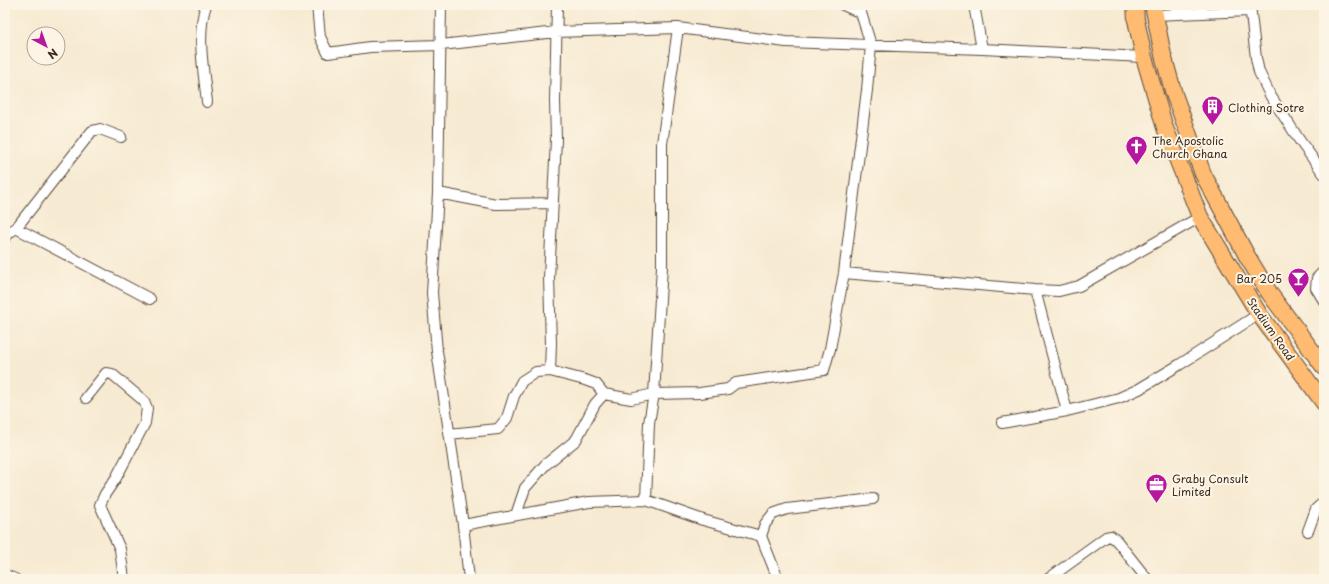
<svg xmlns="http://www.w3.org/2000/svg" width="1329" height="584" font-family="'Playpen Sans',sans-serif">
	<rect width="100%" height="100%" fill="#fcf5e5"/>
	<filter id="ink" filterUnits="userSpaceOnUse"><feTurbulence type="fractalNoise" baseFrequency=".025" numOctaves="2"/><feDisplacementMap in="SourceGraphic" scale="8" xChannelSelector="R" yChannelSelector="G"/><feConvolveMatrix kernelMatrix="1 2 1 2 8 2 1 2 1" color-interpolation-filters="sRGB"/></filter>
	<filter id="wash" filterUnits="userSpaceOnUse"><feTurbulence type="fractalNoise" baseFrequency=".012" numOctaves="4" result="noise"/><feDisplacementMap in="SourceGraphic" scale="16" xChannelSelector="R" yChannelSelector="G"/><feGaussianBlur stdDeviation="0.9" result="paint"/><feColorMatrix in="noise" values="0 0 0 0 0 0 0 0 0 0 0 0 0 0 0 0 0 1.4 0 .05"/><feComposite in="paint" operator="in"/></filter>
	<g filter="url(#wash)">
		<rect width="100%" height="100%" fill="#f7ead2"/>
	</g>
	<g filter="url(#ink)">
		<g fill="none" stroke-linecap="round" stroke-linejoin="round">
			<defs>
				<path id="minor" d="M206 5C196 34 204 73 207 102
					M317 5 320 37 328 53 370 47 441 45 556 32 678 28 786 42 982 49 1144 57
					M441 5 438 193 432 293 437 351 463 525 469 579
					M974 5 982 49
					M1250 5 1256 58 1259 72 1270 95 1300 141 1324 174
					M1154 15 1250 11
					M438 193 496 204 553 203
					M16 228 150 299
					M5 238 10 232 16 228 92 131 100 129 121 137
					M1324 271 1317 278 1316 288 1324 301
					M844 273 1035 290 1059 291 1079 286 1200 217
					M1035 290 1067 411
					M550 371 551 343 549 278 556 140 555 101 557 5
					M86 398 106 373 112 374 144 401 147 408 145 423 116 478 105 494 100 505 120 549 124 579
					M1002 423 1067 411 1119 398 1139 389 1179 365 1259 314
					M449 434 498 429 507 418 514 396 522 381 536 372 550 371 585 380 596 384 604 394 631 399 654 394 700 393 728 389 736 383 824 370 830 349 844 273 867 90 871 45 861 13 843 5
					M646 500 649 423 654 394 662 267V144L678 28
					M516 515 525 488 545 465 576 440 595 404 604 394
					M463 525 589 502 646 500 703 520 761 536
					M1308 531 1316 509 1324 502
					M5 575 15 579
					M778 579 761 536 765 524 773 514 787 509 873 499
					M1048 579 1106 537 1111 536 1117 541 1147 579"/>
				<path id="primary" d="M1135 5 1136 20 1144 57 1165 128 1200 217 1259 314 1324 403
					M1153 5 1163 55 1174 94 1203 174 1247 256 1270 294 1324 367"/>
			</defs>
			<use href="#minor" stroke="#574739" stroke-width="12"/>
			<use href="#primary" stroke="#574739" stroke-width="18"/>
			<use href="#minor" stroke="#fff" stroke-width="10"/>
			<use href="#primary" stroke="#febb71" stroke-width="16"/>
		</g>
	</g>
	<defs>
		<symbol id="building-pin" viewBox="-11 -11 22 30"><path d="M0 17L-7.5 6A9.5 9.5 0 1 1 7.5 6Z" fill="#b5179e" stroke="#fcf5e5"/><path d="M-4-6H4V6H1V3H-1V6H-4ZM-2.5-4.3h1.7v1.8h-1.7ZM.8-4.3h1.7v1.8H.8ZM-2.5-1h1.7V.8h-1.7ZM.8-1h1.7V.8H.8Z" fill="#fff"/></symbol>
		<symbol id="church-pin" viewBox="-11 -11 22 30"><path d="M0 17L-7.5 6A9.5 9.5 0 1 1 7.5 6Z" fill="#b5179e" stroke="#fcf5e5"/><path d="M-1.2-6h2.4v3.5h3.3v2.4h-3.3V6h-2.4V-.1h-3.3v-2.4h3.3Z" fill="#fff"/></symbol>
		<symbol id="bar-pin" viewBox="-11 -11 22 30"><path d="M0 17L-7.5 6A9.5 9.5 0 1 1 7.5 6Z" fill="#b5179e" stroke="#fcf5e5"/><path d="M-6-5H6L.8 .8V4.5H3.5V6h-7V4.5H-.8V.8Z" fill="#fff"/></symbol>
		<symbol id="office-pin" viewBox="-11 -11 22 30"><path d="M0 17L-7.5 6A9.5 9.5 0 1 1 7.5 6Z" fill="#b5179e" stroke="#fcf5e5"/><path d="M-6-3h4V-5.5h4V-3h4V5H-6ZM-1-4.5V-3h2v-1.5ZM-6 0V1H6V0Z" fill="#fff"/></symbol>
	</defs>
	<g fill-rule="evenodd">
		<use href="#building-pin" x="1200" y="94" width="25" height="34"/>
		<use href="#church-pin" x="1124" y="134" width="25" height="34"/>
		<use href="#bar-pin" x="1286" y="266" width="25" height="34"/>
		<use href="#office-pin" x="1144" y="472" width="25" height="34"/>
	</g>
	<g text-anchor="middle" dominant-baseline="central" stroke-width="4" stroke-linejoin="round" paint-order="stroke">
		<g font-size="11" fill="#3b2a1e" stroke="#fcf5e5" text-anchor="start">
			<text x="1228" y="107">Clothing Sotre</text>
			<text x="1152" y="140">The Apostolic<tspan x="1152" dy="13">Church Ghana</tspan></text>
			<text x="1282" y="278" text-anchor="end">Bar 205</text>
			<text x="1172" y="478">Graby Consult<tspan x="1172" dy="13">Limited</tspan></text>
		</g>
		<g font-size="11" fill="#3b2a1e" stroke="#fcf5e5">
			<text transform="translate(1271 329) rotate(55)">Stadium Road</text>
		</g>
	</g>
	<rect width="1329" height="584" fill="none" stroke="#fcf5e5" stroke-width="20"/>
	<g transform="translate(46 46) rotate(139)"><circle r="19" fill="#fcf5e5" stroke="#afa495"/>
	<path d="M0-3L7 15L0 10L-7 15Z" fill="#b5179e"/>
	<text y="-6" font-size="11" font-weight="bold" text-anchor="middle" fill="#3b2a1e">N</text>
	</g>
</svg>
